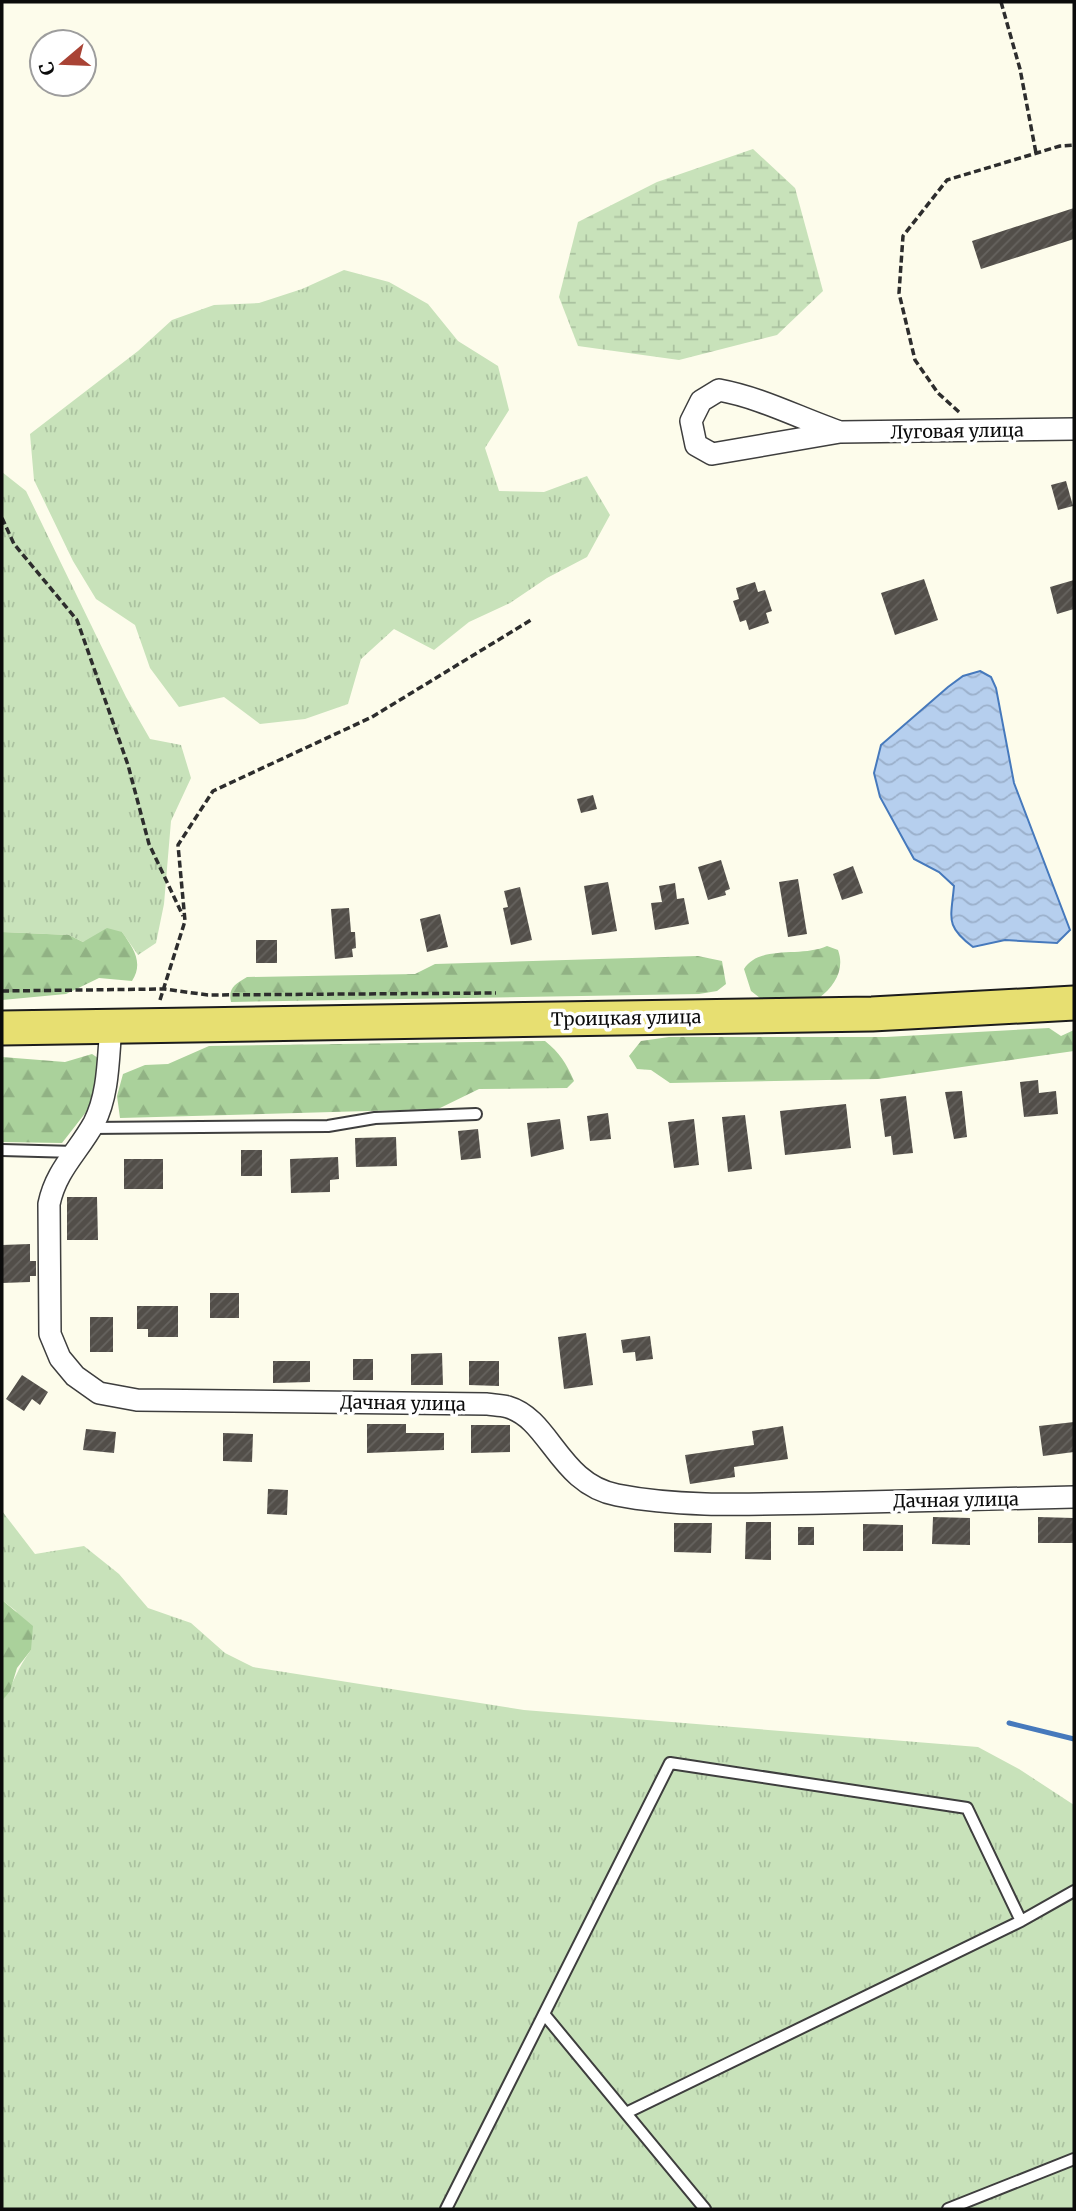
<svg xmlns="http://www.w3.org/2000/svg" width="1076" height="2211" font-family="Merriweather,serif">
	<defs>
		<pattern id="grass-tufts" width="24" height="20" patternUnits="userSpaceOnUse" patternTransform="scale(1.75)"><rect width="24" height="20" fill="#c8e2ba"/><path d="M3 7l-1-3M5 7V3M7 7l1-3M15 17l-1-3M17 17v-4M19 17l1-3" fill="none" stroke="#aac19f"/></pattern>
		<pattern id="forest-firs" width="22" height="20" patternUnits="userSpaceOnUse" patternTransform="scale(1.75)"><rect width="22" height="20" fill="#aad19b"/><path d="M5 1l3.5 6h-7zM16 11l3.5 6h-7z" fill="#91b284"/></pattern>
		<pattern id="wetland-marsh" width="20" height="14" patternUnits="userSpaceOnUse" patternTransform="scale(1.75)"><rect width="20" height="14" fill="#c8e2ba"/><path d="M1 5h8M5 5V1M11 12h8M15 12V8" fill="none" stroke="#aac19f"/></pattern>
		<pattern id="water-waves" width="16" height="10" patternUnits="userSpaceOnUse" patternTransform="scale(1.75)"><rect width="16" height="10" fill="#b6cfee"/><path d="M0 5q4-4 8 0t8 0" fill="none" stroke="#9bb0cb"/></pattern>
		<pattern id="building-hatch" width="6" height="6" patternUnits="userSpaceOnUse" patternTransform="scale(1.75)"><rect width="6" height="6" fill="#524e49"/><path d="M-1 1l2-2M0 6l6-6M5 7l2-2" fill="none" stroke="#66635f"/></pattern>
	</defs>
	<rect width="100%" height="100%" fill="#fdfceb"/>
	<path fill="url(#grass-tufts)" d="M344 270 389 282 428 304 458 341 498 366 509 410 485 448 499 491 544 492 587 476 610 515 587 557 547 578 510 603 469 622 434 650 394 629 361 659 348 704 305 719 260 724 224 697 179 707 150 668 135 625 96 599 73 561 34 480 30 434 138 351 172 320 214 305 259 303 302 289Z
		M2 472 26 491 126 697 150 739 181 745 191 778 171 821 164 904 156 943 138 955 122 932 83 942 69 935 2 932Z
		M2 1511 35 1554 84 1546 119 1574 148 1608 191 1623 225 1653 253 1667 524 1710 978 1747 1019 1769 1074 1805V2209H2V1701C14 1684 17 1668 31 1650L16 1611 2 1600Z"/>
	<path fill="url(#forest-firs)" d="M107 928 122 932C133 948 144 962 132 981L99 978 66 994 2 1000V932L69 935 83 942Z
		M827 946 838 950C845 969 835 986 819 998H760L751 991 744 969C760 944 801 958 827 946Z
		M698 956 722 961 726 984 717 991 699 994 231 1002C228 988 235 984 247 977L415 974 435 964Z
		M1049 1028 1061 1036 1074 1030V1051L878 1079 670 1083 651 1070 637 1069 629 1056 641 1041 669 1037H886Z
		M545 1041C560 1053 566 1063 574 1081L567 1088 479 1089 438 1109 120 1118 117 1096 123 1074 145 1065 168 1064 209 1046Z
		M92 1054 98 1058 97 1098 62 1143 2 1142V1057L65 1062Z
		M2 1600 33 1626 31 1650 17 1668 10 1691 2 1701Z"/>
	<path fill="url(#wetland-marsh)" d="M753 149 795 188 823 291 777 335 679 360 578 346 559 297 578 222 657 182Z"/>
	<path fill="url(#water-waves)" stroke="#4679bc" stroke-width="2" d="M980 671 991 677 996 688 1014 783 1070 930 1057 943 1005 940 973 947C945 926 951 919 954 886L939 872 914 859 880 797 874 773 881 745 948 687 963 676Z"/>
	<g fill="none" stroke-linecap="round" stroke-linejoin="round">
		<path stroke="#4679bc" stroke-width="5" d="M1009 1723 1074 1739"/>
	</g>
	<path fill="url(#building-hatch)" d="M1074 208V239L981 269 972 241Z
		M1066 481 1073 506 1058 510 1051 485Z
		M924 579 938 620 895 635 881 593Z
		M1074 580V609L1057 614 1050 587Z
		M755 582 758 592 765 590 772 611 766 613 769 623 749 630 746 620 740 622 733 601 739 599 736 588Z
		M593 795 597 809 581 813 577 799Z
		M721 860 730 889 725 891 726 895 708 900 698 867Z
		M853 866 863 893 842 900 833 874Z
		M798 879 807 934 788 937 779 882Z
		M608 882 617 931 592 935 584 886Z
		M675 883 677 899 684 898 689 924 655 930 651 903 662 902 659 886Z
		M520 887 532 940 511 945 503 908 508 907 504 891Z
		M349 908 351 932H355L356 948 352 949 353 957 335 959 331 909Z
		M440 914 448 947 427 952 420 919Z
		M256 940H277V963H256Z
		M1038 1080 1039 1093 1056 1091 1058 1114 1024 1117 1020 1082Z
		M962 1091 967 1137 954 1139 945 1092Z
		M906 1096 913 1153 893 1155 891 1136 885 1137 880 1099Z
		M846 1104 851 1148 785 1155 780 1111Z
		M608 1113 611 1139 590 1141 587 1116Z
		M745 1115 752 1169 728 1172 722 1117Z
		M560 1119 564 1149 531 1157 527 1123Z
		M694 1119 699 1165 674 1168 668 1122Z
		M478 1129 481 1158 461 1160 458 1131Z
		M396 1137 397 1166 356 1167 355 1138Z
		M241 1150H262V1176H241Z
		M338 1157 339 1179 330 1180V1192L291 1193 290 1159Z
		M124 1159H163V1189H124Z
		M67 1197H97L98 1240H67Z
		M30 1244V1261H36V1276H30V1282L2 1283V1245Z
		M210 1293H239V1318H210Z
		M137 1306H178V1337H148V1329H137Z
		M90 1317H113V1352H90Z
		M586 1333 593 1385 564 1389 558 1337Z
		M650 1336 653 1359 636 1361 635 1352 623 1353 621 1340Z
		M442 1353 443 1385H411V1354Z
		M353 1359H373V1380H353Z
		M273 1361H310V1382L273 1383Z
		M469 1361H499V1386L469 1385Z
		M22 1375 48 1392 40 1405 32 1399 24 1411 6 1399Z
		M1074 1422V1452L1043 1456 1039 1426Z
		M367 1424H406V1433H444V1450L367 1453Z
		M471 1425H510V1452L471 1453Z
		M783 1426 788 1459 734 1467 735 1477 690 1484 685 1455 754 1445 752 1431Z
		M86 1429 116 1432 114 1453 83 1450Z
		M223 1433 253 1434 252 1462 223 1461Z
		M268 1489 288 1490 287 1515 267 1514Z
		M933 1517 970 1518V1545L932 1544Z
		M1038 1517 1074 1518V1543H1038Z
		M746 1522H771V1560L745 1559Z
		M674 1523H712L711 1553 674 1552Z
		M863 1524 903 1525V1551H863Z
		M798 1527H814V1545H798Z"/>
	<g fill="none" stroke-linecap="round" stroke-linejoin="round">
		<defs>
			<path id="service" d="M90 1128 328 1126 375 1118 476 1114
				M2 1150 75 1152
				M544 2014 705 2209
				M626 2113 1021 1921
				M446 2209 670 1763 967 1808 1021 1921 1074 1891
				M948 2209 1074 2159"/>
			<path id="minor" d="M840 432C799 418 762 398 719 390L701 401 691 421 696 445 712 454 840 432 1074 429
				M111 1026C108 1058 109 1094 94 1123 78 1152 56 1170 49 1204L50 1334 60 1358 75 1376 99 1393 137 1400 487 1404C493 1405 501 1405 508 1407 550 1419 559 1484 617 1495 683 1508 757 1504 824 1503 907 1501 991 1499 1074 1497"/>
			<path id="primary" d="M2 1028 872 1014 1074 1003"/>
		</defs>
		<use href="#service" stroke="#3e3e3e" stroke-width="14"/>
		<use href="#minor" stroke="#3e3e3e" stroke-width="24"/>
		<use href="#primary" stroke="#1c1c1c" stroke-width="37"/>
		<path stroke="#2d2d2d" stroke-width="3.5" stroke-dasharray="7 3.5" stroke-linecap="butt" d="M1001 2 1020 69 1036 153
			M959 412 938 393 915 360 899 293 903 236 947 180 1060 146 1074 145
			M2 518 14 544 77 620 128 765 149 844 183 916
			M2 991 164 989 208 995 496 993
			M160 1000 185 921 178 845 213 791 372 717 531 620"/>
		<use href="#service" stroke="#fff" stroke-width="10"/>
		<use href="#minor" stroke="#fff" stroke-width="21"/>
		<use href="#primary" stroke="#e7df71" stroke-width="33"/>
	</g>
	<g text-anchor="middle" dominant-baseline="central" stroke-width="7" stroke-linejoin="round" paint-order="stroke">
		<g font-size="18" fill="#0b0b0b" stroke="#fff">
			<text transform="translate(957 431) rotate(-1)">Луговая улица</text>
			<text transform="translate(626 1018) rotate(-1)">Троицкая улица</text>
			<text transform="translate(403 1403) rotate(1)">Дачная улица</text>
			<text transform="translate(956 1500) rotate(-1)">Дачная улица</text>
		</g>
	</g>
	<rect width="1076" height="2211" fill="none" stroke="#0b0b0b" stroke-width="7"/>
	<g transform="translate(63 63) rotate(251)"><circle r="33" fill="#ffffff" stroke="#9d9d9d" stroke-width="2"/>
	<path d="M0-5L12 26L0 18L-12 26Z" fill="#a94335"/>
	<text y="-10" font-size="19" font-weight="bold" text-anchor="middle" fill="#0b0b0b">С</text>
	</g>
</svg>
